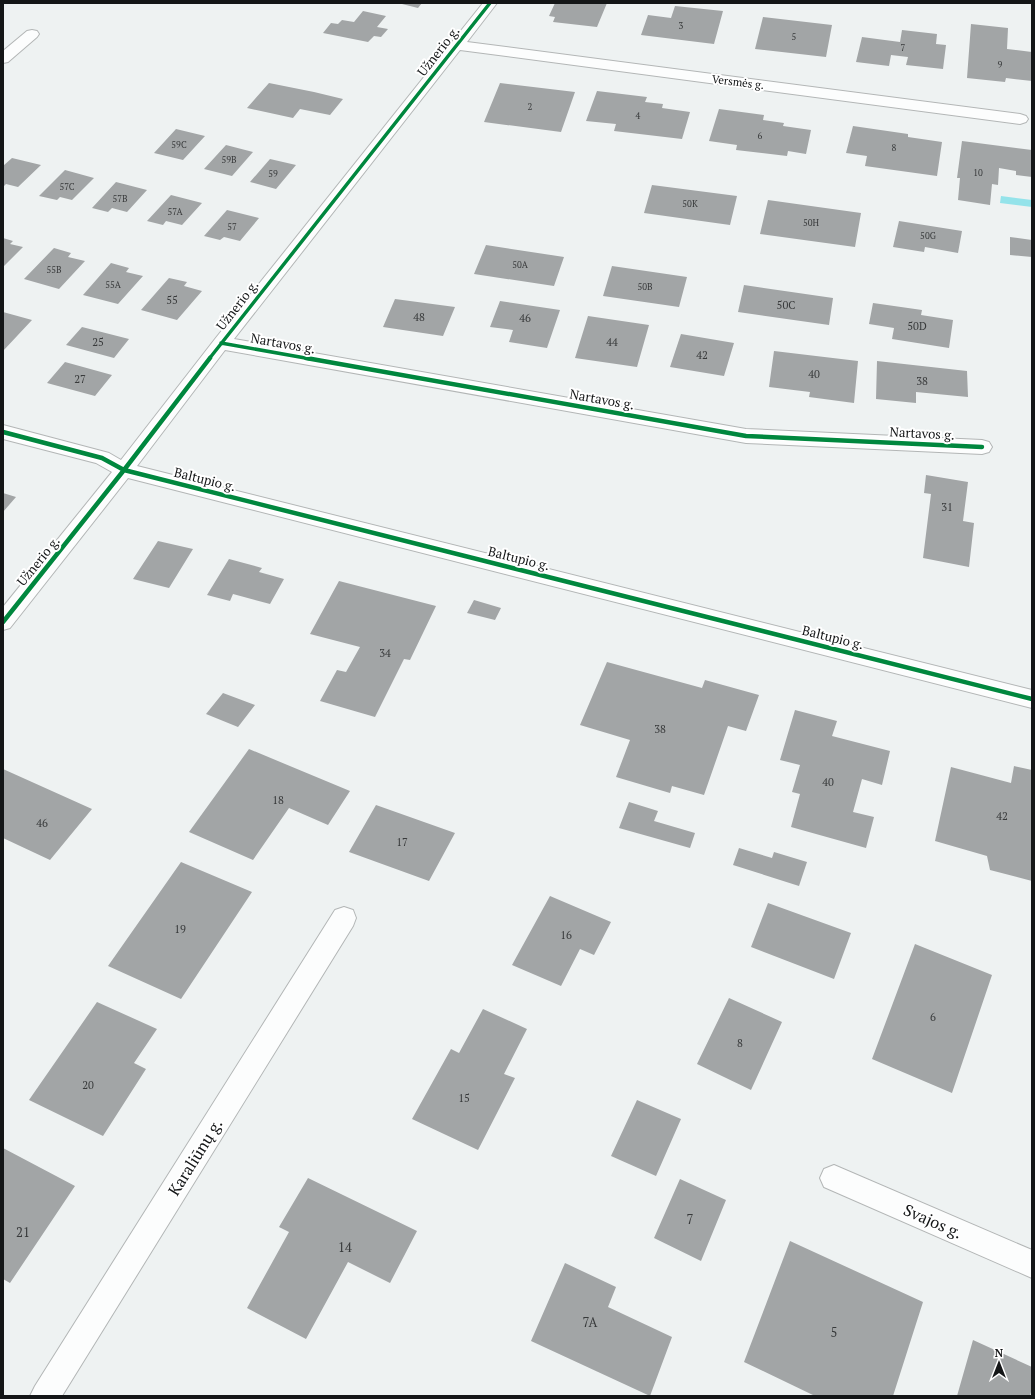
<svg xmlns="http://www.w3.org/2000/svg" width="1035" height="1399" font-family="'PT Serif',serif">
	<rect width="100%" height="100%" fill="#eef2f2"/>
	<path fill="#94e3ea" d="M1001 196 1032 200V207L1000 203Z"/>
	<path fill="#a2a5a6" d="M398 3H422L418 8Z
		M555 3H607L597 27 553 22 555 17 549 16Z
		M675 6 723 11 714 44 641 35 648 15 671 18Z
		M363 11 386 16 377 27 388 29 381 37 374 36 368 42 323 33 331 23 338 24 342 20 354 22Z
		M763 17 832 25 826 57 755 49Z
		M971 24 1008 28 1007 49 1032 52V81L1006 78 1005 82 967 78Z
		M902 30 937 34 936 44 946 45 943 69 906 65 908 57 891 55 889 66 856 62 862 37 900 42Z
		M269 83 314 92 343 99 330 115 300 109 293 118 247 108Z
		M500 83 575 92 561 132 484 122Z
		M597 91 647 97 645 102 663 104 662 108 690 112 682 139 614 131 616 124 586 121Z
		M719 109 764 115 763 120 784 123 783 126 811 130 806 154 788 151 787 156 736 150 737 145 709 141Z
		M853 126 908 134V137L942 142 937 176 865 166 867 156 846 153Z
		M176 129 205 136 183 160 154 153Z
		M962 141 1032 150V177L1016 175V171L999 168 998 185 992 184 990 205 958 200 960 178H957Z
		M226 145 253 152 232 176 204 169Z
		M12 158 41 165 18 187 6 184 3 187V166Z
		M270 159 296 165 276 189 250 182Z
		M65 170 94 178 72 200 60 197 57 200 39 196Z
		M116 182 147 190 127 212 112 208 108 212 92 208Z
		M652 185 737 196 730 225 644 213Z
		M171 195 202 203 182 225 166 221 163 225 147 221Z
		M768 200 861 213 855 247 760 234Z
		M227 210 259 218 240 241 224 237 220 240 204 236Z
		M899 221 962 231 958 253 925 247 924 252 893 247Z
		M1010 237 1032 240V257L1010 255Z
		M3 238 13 241 10 244 23 247 3 267Z
		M486 245 564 257 554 286 474 274Z
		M54 248 71 253 68 257 85 261 59 289 24 279Z
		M111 263 129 268 126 272 143 276 118 304 83 295Z
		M612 266 687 277 679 307 603 296Z
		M169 278 187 282 184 286 202 291 177 320 141 310Z
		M744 285 833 298 829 325 738 312Z
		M395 299 455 307 443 336 383 327Z
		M500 301 560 310 547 348 509 342 513 330 490 327Z
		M873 303 922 310 921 315 953 320 949 348 892 339 894 328 869 324Z
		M3 312 32 320 3 351Z
		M588 316 649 325 637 367 575 358Z
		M82 327 129 339 114 358 66 345Z
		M681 334 734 343 724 376 670 367Z
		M774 351 858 361 854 403 809 397 810 392 769 387Z
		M877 361 967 371 968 397 916 392V403L876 399Z
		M65 362 112 375 95 396 47 383Z
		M926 475 968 482 963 521 974 523 969 567 923 558 931 494 924 493Z
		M3 493 16 497 3 512Z
		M158 541 193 549 169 588 133 579Z
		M229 559 262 568 259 572 284 579 270 604 233 594 230 601 207 595Z
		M339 581 436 606 410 660 404 659 375 717 320 701 337 670 346 672 360 647 310 634Z
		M474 600 501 608 495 620 467 613Z
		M607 662 702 688 705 680 759 695 746 731 728 726 704 795 672 786 670 793 616 777 630 740 580 725Z
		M223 693 255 705 238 727 206 714Z
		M795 710 837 721 832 736 890 751 882 785 862 779 853 812 874 817 866 848 791 827 800 794 792 792 800 765 780 760Z
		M249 749 350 791 328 825 289 808 253 860 189 832Z
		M1014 766 1032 770V881L990 870 987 856 935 841 951 767 1011 783Z
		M3 769 92 809 50 860 3 838Z
		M629 802 658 811 654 821 695 833 690 848 619 828Z
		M376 805 455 833 429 881 349 852Z
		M739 848 772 858 774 852 807 862 799 886 733 865Z
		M181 862 252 892 181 999 108 966Z
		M550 896 611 922 594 955 580 949 561 986 512 965Z
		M768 903 851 933 834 979 751 947Z
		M915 944 992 975 952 1093 872 1059Z
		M729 998 782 1022 751 1090 697 1064Z
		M97 1002 157 1029 134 1063 146 1069 103 1136 29 1100Z
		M483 1009 527 1029 504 1074 515 1078 478 1150 412 1119 451 1049 459 1053Z
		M637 1100 681 1119 656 1176 611 1156Z
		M3 1148 75 1186 10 1283 3 1279Z
		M308 1178 417 1231 390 1283 348 1262 306 1339 247 1308 289 1232 279 1227Z
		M680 1179 726 1200 701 1261 654 1238Z
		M790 1241 923 1302 893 1396H815L744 1362Z
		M565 1263 616 1287 608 1307 672 1337 650 1396 531 1341Z
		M973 1340 1032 1367V1388L1030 1396H957Z"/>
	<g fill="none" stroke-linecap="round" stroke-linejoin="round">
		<defs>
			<path id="street" d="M483 3H497L467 42 1020 114 1026 116 1028 119 1026 122 1020 124 460 50 234 339 746 429 982 440 989 442 992 447 989 452 982 454 746 443 225 350 137 466 1032 690V708L128 478 10 628 3 630V607L112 472 96 463 3 439V425L109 453 121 460 215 339Z
				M32 30 37 31 39 34 37 37 8 62 3 63V51L27 31Z
				M344 907 353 910 356 918 353 926 62 1396H30L35 1386 335 910Z
				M834 1165 1032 1250V1278L824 1187 820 1178 824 1169Z"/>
		</defs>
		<use href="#street" stroke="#b3b6b6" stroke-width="2"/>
		<use href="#street" fill="#fcfdfd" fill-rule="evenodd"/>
		<defs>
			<path id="cycleway-far1" d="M221 343 311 359
				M209 359 490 3"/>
			<path id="cycleway" d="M306 358 746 436 982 447
				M3 432 102 458 124 470 1032 699
				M3 622 124 470 210 358"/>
		</defs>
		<use href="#cycleway-far1" stroke="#fff" stroke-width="5.5"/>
		<use href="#cycleway" stroke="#fff" stroke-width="7"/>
		<use href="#cycleway-far1" stroke="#00873e" stroke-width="3.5"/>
		<use href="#cycleway" stroke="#00873e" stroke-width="4.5"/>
	</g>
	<g text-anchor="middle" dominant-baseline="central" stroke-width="4" stroke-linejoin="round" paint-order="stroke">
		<g font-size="9" fill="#383a3b">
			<text x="681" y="26">3</text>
			<text x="794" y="37">5</text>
			<text x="903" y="48">7</text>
			<text x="1000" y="65">9</text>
			<text x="530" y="107">2</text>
			<text x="638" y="116">4</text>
			<text x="760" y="136">6</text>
			<text x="179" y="145">59C</text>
			<text x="894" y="148">8</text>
			<text x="229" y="160">59B</text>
			<text x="978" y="173">10</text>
			<text x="273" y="174">59</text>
			<text x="67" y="187">57C</text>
			<text x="120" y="199">57B</text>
			<text x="690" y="204">50K</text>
			<text x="175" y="212">57A</text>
			<text x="811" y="223">50H</text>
			<text x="232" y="227">57</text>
			<text x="928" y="236">50G</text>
			<text x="520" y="265">50A</text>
			<text x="54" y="270">55B</text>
			<text x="113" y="285">55A</text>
			<text x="645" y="287">50B</text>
		</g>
		<g font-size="11" fill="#141617" stroke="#fff">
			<text transform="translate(738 82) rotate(7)">Versmės g.</text>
		</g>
		<g font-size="11" fill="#383a3b">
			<text x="172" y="300">55</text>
			<text x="786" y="305">50C</text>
			<text x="419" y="317">48</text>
			<text x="525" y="318">46</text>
			<text x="917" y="326">50D</text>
			<text x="98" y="342">25</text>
			<text x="612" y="342">44</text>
			<text x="702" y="355">42</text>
			<text x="814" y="374">40</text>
			<text x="80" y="379">27</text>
			<text x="922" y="381">38</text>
			<text x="947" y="507">31</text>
			<text x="385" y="653">34</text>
			<text x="660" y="729">38</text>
			<text x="828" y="782">40</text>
			<text x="278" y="800">18</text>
			<text x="1002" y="816">42</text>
			<text x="42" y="823">46</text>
			<text x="402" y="842">17</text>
			<text x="180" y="929">19</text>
			<text x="566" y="935">16</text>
			<text x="933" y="1017">6</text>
			<text x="740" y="1043">8</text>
			<text x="88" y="1085">20</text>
			<text x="464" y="1098">15</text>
		</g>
		<g font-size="13" fill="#141617" stroke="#fff">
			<text transform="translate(438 51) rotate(-52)">Užnerio g.</text>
			<text transform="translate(237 305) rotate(-52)">Užnerio g.</text>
			<text transform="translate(283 343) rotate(10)">Nartavos g.</text>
			<text transform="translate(602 399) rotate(10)">Nartavos g.</text>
			<text transform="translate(922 433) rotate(3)">Nartavos g.</text>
			<text transform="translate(205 479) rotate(14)">Baltupio g.</text>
			<text transform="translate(519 558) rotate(14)">Baltupio g.</text>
			<text transform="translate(38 561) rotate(-51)">Užnerio g.</text>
			<text transform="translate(833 637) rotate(14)">Baltupio g.</text>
		</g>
		<g font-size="13" fill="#383a3b">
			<text x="690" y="1219">7</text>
			<text x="23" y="1232">21</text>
			<text x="345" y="1247">14</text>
			<text x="590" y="1322">7A</text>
			<text x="834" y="1332">5</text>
		</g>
		<g font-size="16" fill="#141617" stroke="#fff">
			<text transform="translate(195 1157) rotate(-58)">Karaliūnų g.</text>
			<text transform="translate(933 1221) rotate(24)">Svajos g.</text>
		</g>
	</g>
	<rect width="1035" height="1399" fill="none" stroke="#141617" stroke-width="8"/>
	<g transform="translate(999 1363)" stroke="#ffffff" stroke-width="3" paint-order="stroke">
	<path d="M0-3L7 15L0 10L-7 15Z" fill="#141617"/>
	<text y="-6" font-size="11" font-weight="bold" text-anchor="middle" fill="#141617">N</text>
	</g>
</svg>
